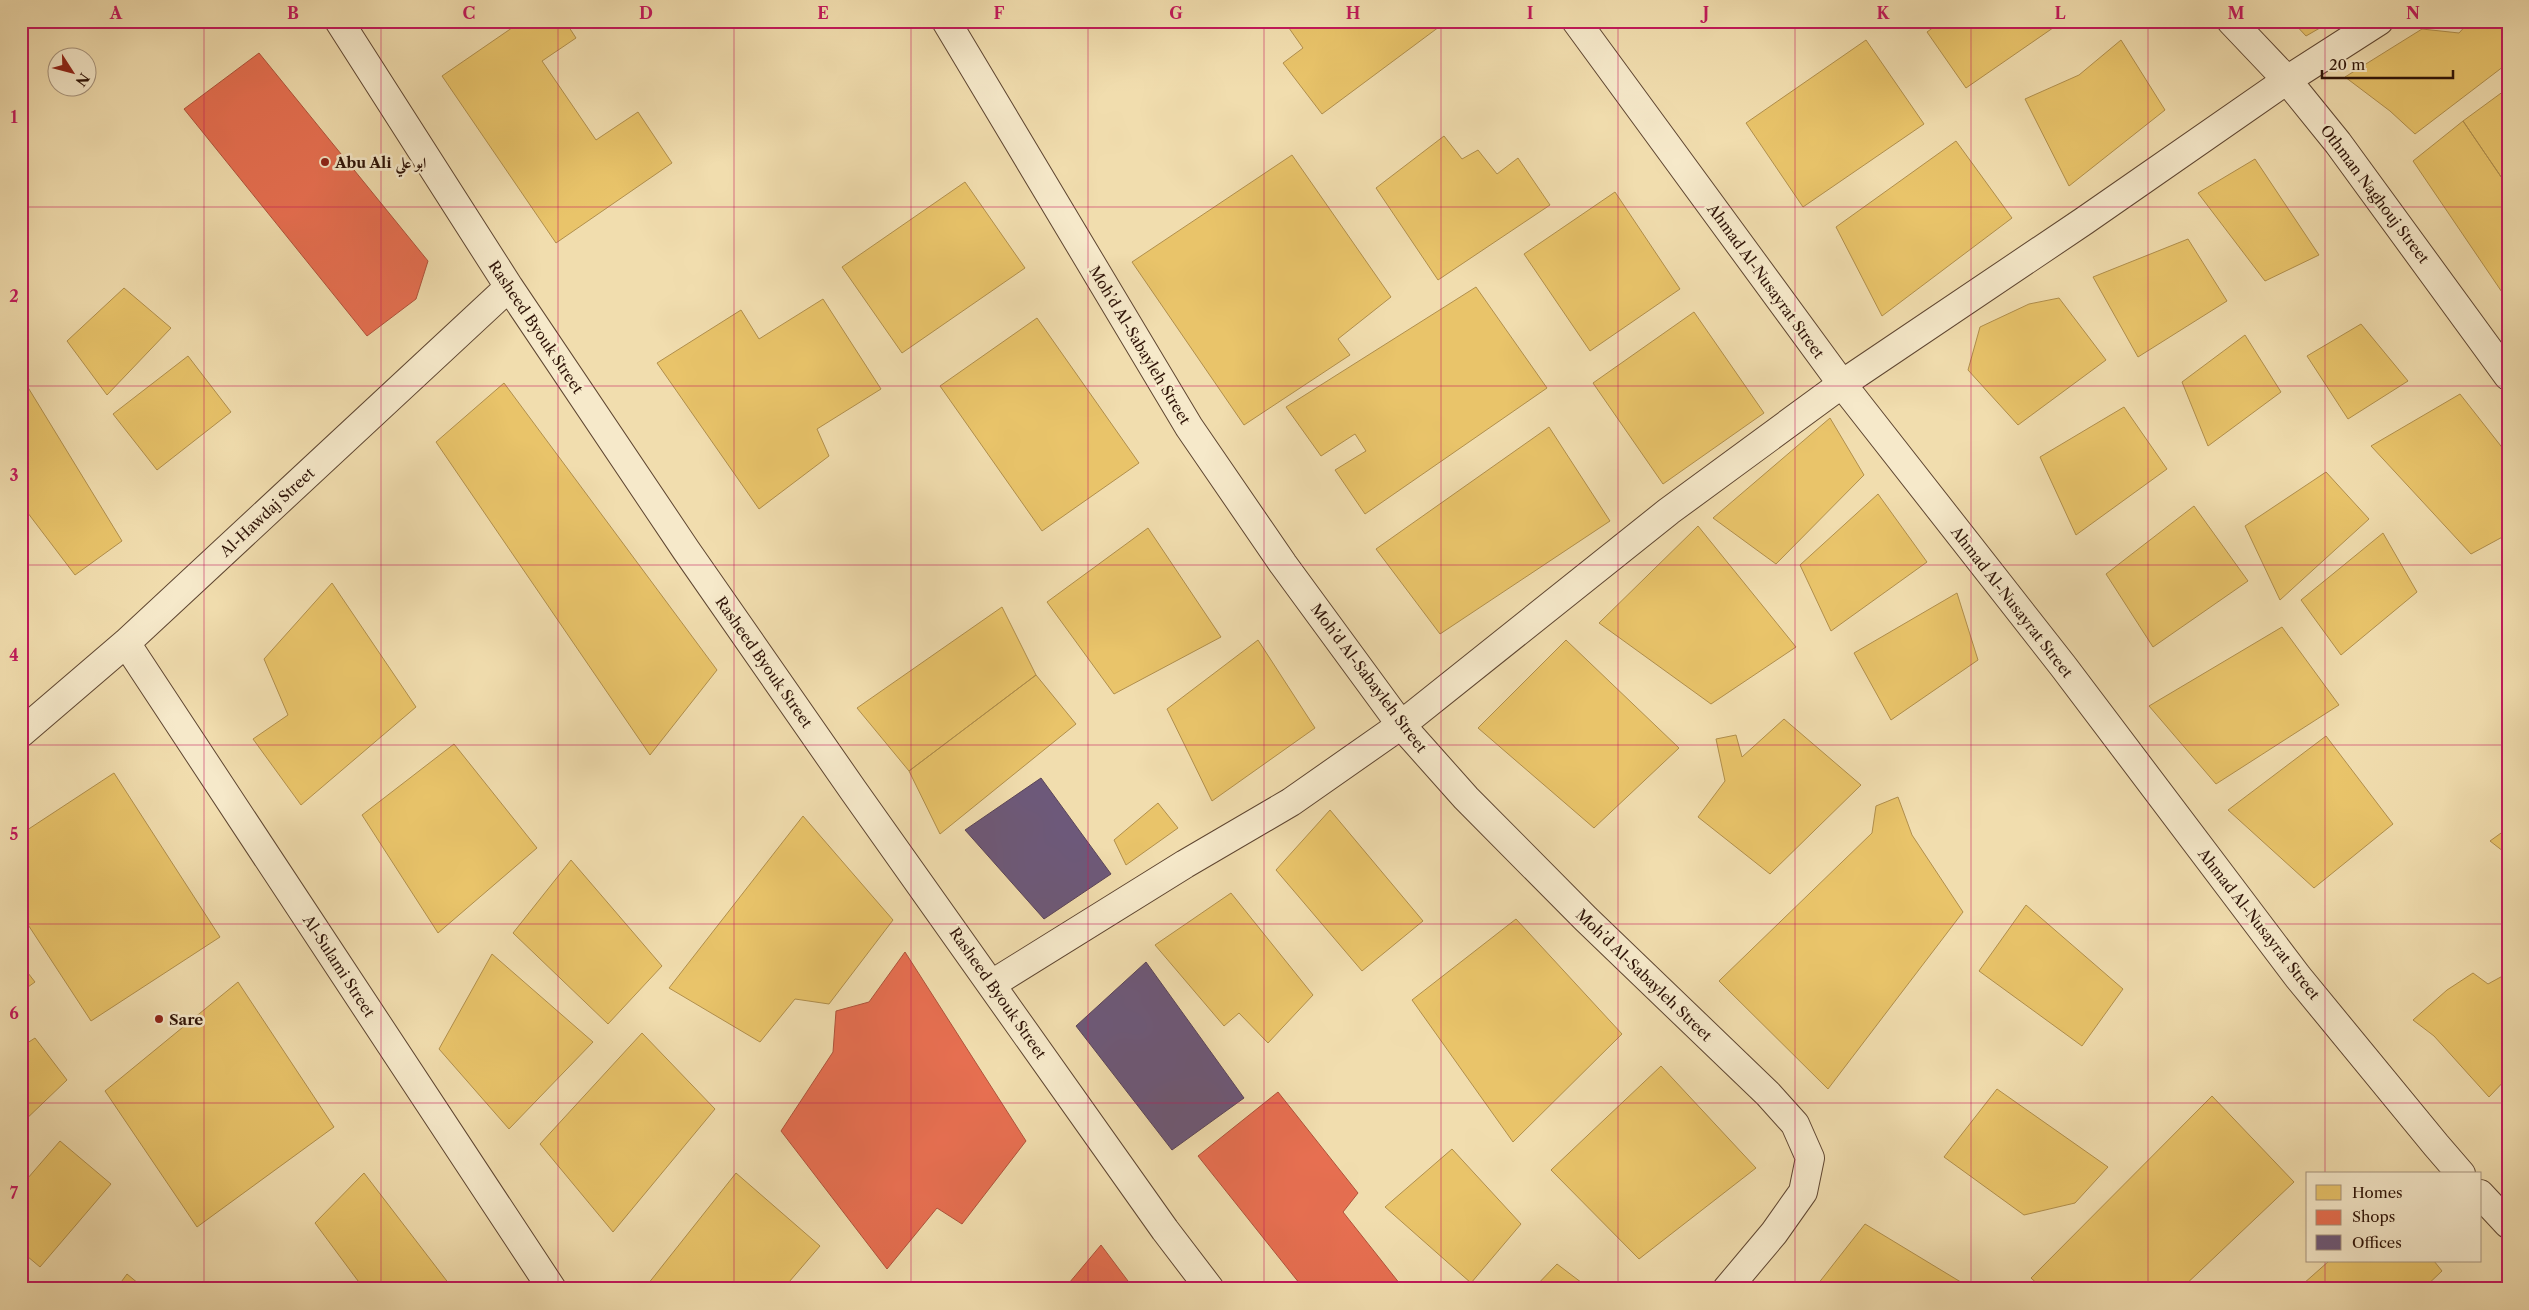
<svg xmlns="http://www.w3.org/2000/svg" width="2529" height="1310" font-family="'Libre Caslon Text',Amiri,serif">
	<rect width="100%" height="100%" fill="#f1ddae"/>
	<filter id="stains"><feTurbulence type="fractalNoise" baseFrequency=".004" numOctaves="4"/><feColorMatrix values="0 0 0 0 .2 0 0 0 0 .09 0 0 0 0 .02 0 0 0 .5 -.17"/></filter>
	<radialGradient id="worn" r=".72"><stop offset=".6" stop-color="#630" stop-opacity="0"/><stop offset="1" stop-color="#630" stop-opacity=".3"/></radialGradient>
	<path fill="#e9c46a" stroke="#b18f4c" d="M522 21H565L576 38 542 61 596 140 638 112 672 163 556 243 442 76Z
		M1284 21H1447L1322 114 1283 63 1303 48Z
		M1942 21H2063L1966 88 1927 32Z
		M2292 21H2332L2306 36Z
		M2470 21H2508V63L2415 134 2390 111 2345 77 2422 29 2459 33Z
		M1866 40 1924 124 1803 207 1746 123Z
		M2121 40 2165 110 2069 186 2025 99 2079 75Z
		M2508 88V187L2463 121Z
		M2463 121 2508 187V301L2413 161Z
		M1444 136 1462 159 1478 150 1497 174 1518 158 1550 205 1438 280 1376 188Z
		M1956 141 2012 218 1882 316 1836 227Z
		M1292 155 1391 297 1338 339 1350 355 1244 425 1132 262Z
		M2255 159 2319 255 2265 281 2198 193Z
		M965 182 1025 268 902 353 842 267Z
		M1615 192 1680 289 1590 351 1524 254Z
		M2188 239 2227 301 2138 357 2093 277Z
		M1476 287 1547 388 1365 514 1335 470 1366 451 1355 434 1321 456 1286 407Z
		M124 288 171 328 107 395 67 341Z
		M2059 298 2106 360 2018 425 1968 370 1980 327 2029 304Z
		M823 299 881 389 817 429 829 456 759 509 657 363 741 310 759 339Z
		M1694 312 1764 413 1663 484 1593 383Z
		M1037 318 1139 463 1042 531 940 386Z
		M2361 324 2408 381 2348 419 2307 356Z
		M2245 335 2281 392 2208 446 2182 382Z
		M188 356 231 412 157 470 113 414Z
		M21 376 122 541 75 575 21 504Z
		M504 383 717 670 650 755 436 442Z
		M2460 394 2508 455V534L2471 554 2371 446Z
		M2124 407 2167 469 2076 535 2040 457Z
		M1830 418 1864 475 1776 564 1713 518Z
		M1549 427 1610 521 1440 634 1376 549Z
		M2326 472 2369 519 2280 600 2245 526Z
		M1878 494 1927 562 1831 631 1800 565Z
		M2194 506 2248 581 2153 647 2106 574Z
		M1698 526 1796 647 1711 704 1599 623Z
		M1148 528 1221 637 1114 694 1047 602Z
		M2383 533 2417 592 2341 655 2301 600Z
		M332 583 416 707 301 805 253 739 288 715 264 659Z
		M1957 593 1978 660 1891 720 1854 653Z
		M1002 607 1036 675 909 771 857 708Z
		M2282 627 2339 705 2216 784 2149 706Z
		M1258 640 1315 728 1212 801 1167 709Z
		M1566 640 1679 748 1594 828 1478 728Z
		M1036 675 1076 724 940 834 909 771Z
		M1784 719 1861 785 1770 874 1698 817 1725 781 1716 739 1736 735 1742 757Z
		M2326 736 2393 824 2314 888 2228 810Z
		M454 744 537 848 438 933 362 815Z
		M114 773 220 937 91 1021 21 914V834Z
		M1898 797 1912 835 1963 912 1828 1089 1719 981 1872 833 1876 806Z
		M1158 803 1178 828 1126 865 1114 840Z
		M1330 810 1423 921 1362 971 1276 870Z
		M803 816 893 920 829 1004 795 999 760 1042 669 988Z
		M2508 828V855L2490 841Z
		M571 860 662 966 608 1024 513 933Z
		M1231 893 1313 995 1268 1043 1239 1013 1224 1026 1155 945Z
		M2026 905 2123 989 2082 1046 1979 971Z
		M1516 919 1622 1034 1513 1142 1412 1000Z
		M492 954 593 1042 509 1129 439 1049Z
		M21 964 35 982 21 992Z
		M2473 973 2488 984 2508 973V1077L2489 1097 2434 1036 2413 1020 2447 990Z
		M238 982 334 1127 197 1227 105 1091Z
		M642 1033 715 1109 613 1232 540 1144Z
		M35 1038 67 1080 21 1124V1047Z
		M1661 1066 1756 1168 1639 1259 1551 1170Z
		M1997 1089 2108 1167 2075 1203 2024 1215 1944 1157Z
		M2212 1096 2294 1182 2181 1289H2043L2031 1278Z
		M60 1141 111 1184 40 1267 21 1251V1186Z
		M1452 1149 1521 1224 1471 1283 1385 1207Z
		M364 1173 453 1289H364L315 1223Z
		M736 1173 820 1246 783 1289H644Z
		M1865 1224 1969 1287 1967 1289H1814Z
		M2329 1261H2434L2442 1271 2423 1289H2309L2303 1284Z
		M1557 1264 1590 1289H1533Z
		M127 1274 145 1289H116Z"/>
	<path fill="#e76f51" stroke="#b0533b" d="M259 53 428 261 416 299 367 336 184 109Z
		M905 952 1026 1141 962 1224 937 1208 887 1269 781 1131 833 1052 836 1011 869 1002Z
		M1278 1092 1358 1193 1343 1212 1404 1289H1304L1198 1156Z
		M1101 1245 1134 1289H1064Z"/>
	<path fill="#6d597a" stroke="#5a4458" d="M1041 778 1111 874 1044 919 965 830Z
		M1146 962 1244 1098 1172 1150 1076 1026Z"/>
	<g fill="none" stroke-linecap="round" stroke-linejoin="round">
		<defs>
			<path id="minor" d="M339 21 509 287 686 550 853 790 1165 1230 1210 1289
				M946 21 1189 427 1283 564 1401 725 1466 798 1586 919 1768 1094 1795 1124 1810 1158 1803 1192 1774 1233 1727 1289
				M1576 21 1842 384 2063 666 2298 977 2436 1145 2461 1174
				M2231 21 2287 80 2338 143 2508 376
				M126 643 552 1289
				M21 733 126 643 509 287
				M992 984 1185 864 1291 802 1401 725 1669 511 1842 384 2084 221 2287 80 2379 21
				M2480 1194 2508 1224"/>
		</defs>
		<use href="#minor" stroke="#5f4631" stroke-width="30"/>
		<use href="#minor" stroke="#f6e9ca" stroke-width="28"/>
	</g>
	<path fill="none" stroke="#c2185b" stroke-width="1" stroke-opacity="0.55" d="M204 21V1289M381 21V1289M558 21V1289M734 21V1289M911 21V1289M1088 21V1289M1264 21V1289M1441 21V1289M1618 21V1289M1795 21V1289M1971 21V1289M2148 21V1289M2325 21V1174M21 207H2508M21 386H2508M21 565H2508M21 745H2508M21 924H2508M21 1103H2508M2325 1261V1289"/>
	<g fill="#8f2418" stroke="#f6e9ca" stroke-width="2">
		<circle cx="325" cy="162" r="5"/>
		<circle cx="159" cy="1019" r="5"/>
	</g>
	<g text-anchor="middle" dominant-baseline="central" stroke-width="5" stroke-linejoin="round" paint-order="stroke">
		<g font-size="15" font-weight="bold" fill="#2e1307" stroke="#f6e9ca" text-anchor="start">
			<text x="335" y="162">Abu Ali ابو علي</text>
			<text x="169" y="1019">Sare</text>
		</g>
		<g font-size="15" fill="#2e1307" stroke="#f6e9ca">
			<text transform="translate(2375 194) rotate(53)">Othman Naghouj Street</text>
			<text transform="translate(1766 281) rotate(54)">Ahmad Al-Nusayrat Street</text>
			<text transform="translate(536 327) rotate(56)">Rasheed Byouk Street</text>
			<text transform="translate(1140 345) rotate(59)">Moh’d Al-Sabayleh Street</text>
			<text transform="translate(267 512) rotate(-43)">Al-Hawdaj Street</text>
			<text transform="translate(2012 602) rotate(52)">Ahmad Al-Nusayrat Street</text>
			<text transform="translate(764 662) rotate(55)">Rasheed Byouk Street</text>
			<text transform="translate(1369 678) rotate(53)">Moh’d Al-Sabayleh Street</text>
			<text transform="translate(2259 924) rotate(52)">Ahmad Al-Nusayrat Street</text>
			<text transform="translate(339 966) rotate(57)">Al-Sulami Street</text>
			<text transform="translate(1644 975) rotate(44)">Moh’d Al-Sabayleh Street</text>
			<text transform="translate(998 993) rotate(55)">Rasheed Byouk Street</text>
		</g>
	</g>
	<rect width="2529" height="1310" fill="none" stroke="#f1ddae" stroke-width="55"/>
	<rect x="2306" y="1172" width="175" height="90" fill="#f6e9ca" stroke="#a6937c"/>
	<rect x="2316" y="1185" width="25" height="15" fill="#e9c46a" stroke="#a6937c"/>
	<text x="2352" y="1198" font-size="15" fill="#2e1307">Homes</text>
	<rect x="2316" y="1210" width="25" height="15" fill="#e76f51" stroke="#a6937c"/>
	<text x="2352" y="1222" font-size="15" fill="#2e1307">Shops</text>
	<rect x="2316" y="1235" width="25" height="15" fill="#6d597a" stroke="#a6937c"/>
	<text x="2352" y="1248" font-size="15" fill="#2e1307">Offices</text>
	<g transform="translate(72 72) rotate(126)"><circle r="24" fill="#f6e9ca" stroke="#a6937c"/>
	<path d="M0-4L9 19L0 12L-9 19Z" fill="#8f2418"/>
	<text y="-8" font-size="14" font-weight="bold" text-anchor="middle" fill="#2e1307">N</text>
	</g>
	<path d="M2322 70v8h131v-8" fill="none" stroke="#2e1307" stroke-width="2.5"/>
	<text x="2329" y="70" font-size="15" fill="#2e1307" stroke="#f6e9ca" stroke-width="4" paint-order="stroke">20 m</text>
	<rect x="28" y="28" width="2474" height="1254" fill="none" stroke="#c2185b" stroke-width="2"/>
	<g font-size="16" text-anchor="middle" font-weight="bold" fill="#c2185b">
		<text x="116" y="19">A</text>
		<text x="293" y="19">B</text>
		<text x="469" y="19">C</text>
		<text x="646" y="19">D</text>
		<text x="823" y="19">E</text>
		<text x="999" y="19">F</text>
		<text x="1176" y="19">G</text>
		<text x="1353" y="19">H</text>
		<text x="1530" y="19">I</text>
		<text x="1706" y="19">J</text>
		<text x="1883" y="19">K</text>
		<text x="2060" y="19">L</text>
		<text x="2236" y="19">M</text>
		<text x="2413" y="19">N</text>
		<text x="14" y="123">1</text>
		<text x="14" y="302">2</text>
		<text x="14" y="481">3</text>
		<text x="14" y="661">4</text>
		<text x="14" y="840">5</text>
		<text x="14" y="1019">6</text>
		<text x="14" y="1199">7</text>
	</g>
	<rect width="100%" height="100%" filter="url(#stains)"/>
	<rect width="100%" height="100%" fill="url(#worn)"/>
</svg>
